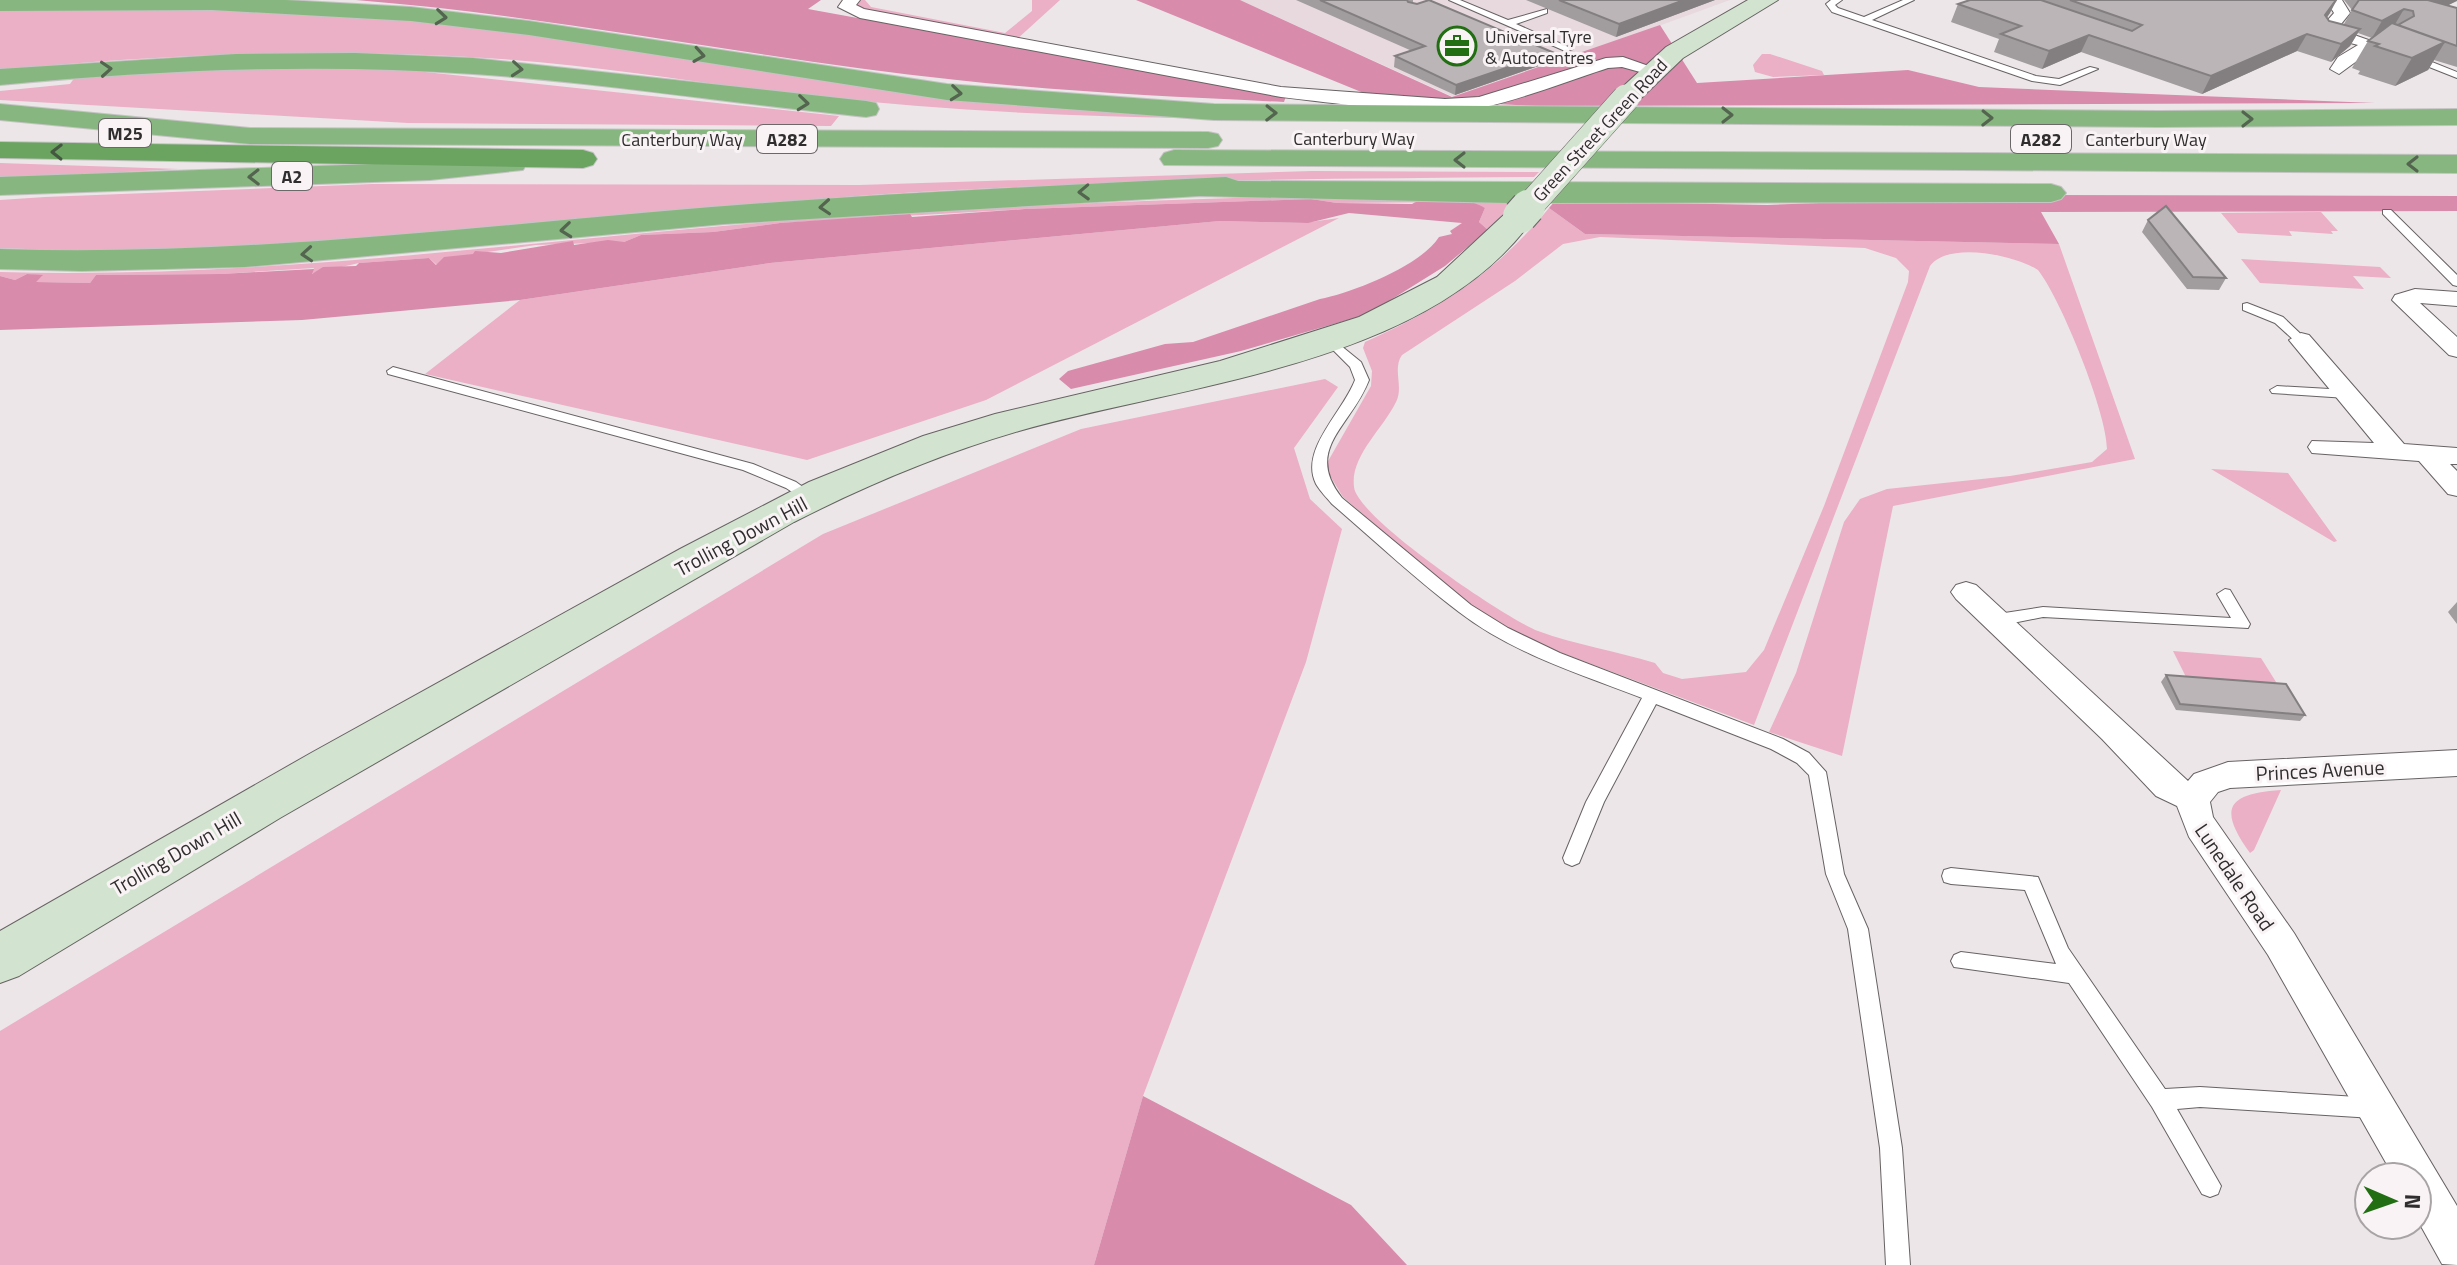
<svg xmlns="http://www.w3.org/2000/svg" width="2457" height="1265" font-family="'Titillium Web',sans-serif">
	<rect width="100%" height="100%" fill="#ece6e8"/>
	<path fill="#e7d9de" d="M1240 0H1730L1458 99Z"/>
	<path fill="#ebafc6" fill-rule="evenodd" d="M856 0H865L871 7 1005 33 1032 11V0H1060L1016 40 855 7Z
		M118 6 364 15 547 37 935 97 1186 118C1061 116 937 110 812 96 709 85 605 66 501 59 334 47 166 54 0 70V9Z
		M1770 54 1822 71 1824 75 1773 77 1755 72 1753 65 1762 54Z
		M226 67 406 70 839 116 831 126 408 123 0 100V91L70 84 75 77Z
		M0 163 179 169 0 179Z
		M1312 171 1539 172 1534 177C1313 179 1091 180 870 195 581 216 291 261 0 248V200L45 197 373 184 859 185Z
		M1235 198H1518L1488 230 1479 222 1485 208 1461 202 1337 203 1311 199 1025 209 780 223 713 232 641 235 624 242 536 245 474 254 437 265 429 258 359 263 311 274 314 268 221 274 96 275 90 283 35 282 42 276 27 274 15 280 0 276V272C254 279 504 244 757 223 916 210 1075 203 1235 198Z
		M1549 208 1585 234 2059 244 2135 459 1893 506 1842 756 1769 732 1796 673 1844 522 1860 499 1887 489 2010 476 2092 462 2107 449C2107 413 2061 299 2038 270 2015 255 1948 241 1930 266L1754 725 1554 650 1495 622 1460 598 1343 497 1329 474 1327 463 1371 386 1372 371 1363 348 1365 342C1442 308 1495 273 1549 208ZM1600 237 1865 248 1896 258 1909 271 1908 282 1824 506 1764 650 1746 672 1682 679 1663 673 1655 663C1616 651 1576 645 1538 631 1505 618 1357 518 1354 487 1350 456 1383 429 1396 402 1404 387 1392 369 1402 355L1515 281 1563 244Z
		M2321 212 2338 231H2331L2333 234 2289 231 2292 236 2238 233 2221 213Z
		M1339 218 986 400 807 460 425 374 520 300 770 263 1220 221 1303 223Z
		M2241 259 2380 267 2391 278 2353 276 2364 289 2260 283Z
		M1325 379 1338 387 1294 448 1310 499 1342 529 1306 662 1143 1096 1094 1265H0V1031L823 534 1081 429Z
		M2211 469 2288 473 2337 541 2334 542Z
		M2173 651 2261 658 2281 690 2189 683Z
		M2281 790 2254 850 2250 853C2217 807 2228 794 2281 790Z"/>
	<path fill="#d88bab" d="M356 0H821L808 9 1286 96 1284 102C1175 97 1066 92 957 80 756 59 558 16 356 0Z
		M1136 0H1240L1452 97 1660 25 1697 83 1908 70 1979 87 2375 103 1536 106 1376 98Z
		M2039 195 2457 196V211L2041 212 2059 244 1585 234 1549 208 1555 201 1767 205Z
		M1311 199 1337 203 1412 204C1428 195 1467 197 1485 208L1479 222 1488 230 1445 266 1368 314 1241 351 1071 389 1059 379 1068 371 1165 344 1193 342 1320 299C1352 293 1422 265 1439 237L1452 234 1450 231 1462 223 1349 213 1308 223 1220 221 770 263 520 300 302 320 0 330V276L15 280 27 274 43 275 36 282 90 283 96 275 221 274 314 269 312 274 323 267 356 266 359 263 429 258 436 265 444 257 473 254 475 251 501 253 573 241 574 245 608 240 624 242 641 235 713 232 780 223 910 214 912 217 1025 209Z
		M1143 1096 1351 1205 1407 1265H1094Z"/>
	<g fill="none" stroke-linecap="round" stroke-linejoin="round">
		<defs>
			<path id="service" d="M1449 0H1460L1508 20 1547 9V13L1516 24 1573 49 1565 51Z
				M1831 0H1842L1835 5 1838 8 1864 17 1903 0H1914L1872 20 2036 76 2059 79 2090 67 2098 69 2060 85 2032 81 1832 12 1826 4Z
				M2412 54 2457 72V78L2409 59 2407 57Z
				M2383 210H2391L2457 275V286L2453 285 2383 214Z
				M2247 303 2283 317 2307 340 2301 344 2297 343 2275 323 2243 310V304Z
				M1329 336 1361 362 1369 380C1351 427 1303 449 1342 498L1471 605 1508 628 1560 653 1783 739 1809 753 1826 772 1844 874 1868 929 1902 1148 1910 1265H1886L1880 1148 1848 929 1826 874 1809 775 1797 763 1771 749 1656 704 1604 802 1579 863 1572 866 1565 863 1563 858 1586 802 1642 698C1580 674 1512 653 1459 612 1415 579 1374 540 1332 504 1327 498 1320 491 1316 484 1299 450 1343 412 1355 380L1350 367 1323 340Z
				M393 367 753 464 796 482 818 498 816 501H806L786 488 743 470 388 374 387 371Z
				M2277 386 2347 390 2354 394 2347 398 2272 393 2270 390Z
				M2225 589 2230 590 2250 624 2248 628 2043 617 1998 626 1990 620 1998 614 2043 607 2231 618 2217 594Z
				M1951 868 2038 877 2068 948 2165 1089 2200 1087 2373 1098 2381 1101 2384 1108 2381 1115 2373 1118 2200 1107 2177 1109 2221 1186 2218 1194 2210 1197 2202 1194 2152 1107 2069 983 1954 967 1951 961 1954 955 1961 952 2056 964 2025 890 1951 884 1944 882 1942 876 1944 870Z"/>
			<path id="minor" d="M843 0H860L856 5 864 9 1281 87 1445 99 1479 97 1606 58 1623 57 1660 70 1651 75 1622 67 1608 68C1567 81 1526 98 1484 107 1432 118 1336 103 1281 97L860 18 838 7Z
				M2326 0H2342L2350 13 2337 29 2380 44 2339 74 2330 69 2338 57 2358 45 2320 35 2318 31 2334 13Z
				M2415 289 2457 292V306L2420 303 2457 337V357L2449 355 2392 300 2395 295Z
				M2301 333 2309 335 2404 444 2457 448V464H2450L2457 471V496L2448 494 2419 461 2312 453 2308 447 2312 441 2374 443 2289 340Z
				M1966 582 1976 585 2188 781 2194 774 2228 762 2457 750V776L2230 788 2218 792 2210 802 2213 817 2294 933 2457 1206V1265L2442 1264 2417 1219V1177H2394L2268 955 2189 837 2177 806 2156 796 2102 739 1956 599 1951 592 1956 585Z"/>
			<path id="secondary" d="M1748 0H1778L1683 58 1635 104H1617L1613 98 1617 92 1666 47Z
				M1520 207 1531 210 1535 216C1432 366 1181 384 1019 431 940 454 867 485 794 522L280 818 19 976 0 983V931L311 753 680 549 809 482 923 436 995 414 1220 361 1359 317 1437 277 1509 210Z"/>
			<path id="trunk" d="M0 0H286L411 7 529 21 947 84 1214 104 2158 111 2457 109V125L2158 127 1214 120 947 100 529 35 411 21 212 10 0 11Z
				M236 54 355 53 473 58 866 101 876 103 879 109 876 115 866 117C735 104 605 83 473 74 315 63 157 70 0 85V69Z
				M0 104 250 128 1208 132 1218 134 1222 140 1218 146 1208 148 250 144 0 120Z
				M1174 150 2457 155V173L1164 165 1160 159 1164 153Z
				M513 155 523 158 527 164 523 170 430 180 0 195V177L430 162Z
				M1226 177 1238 181 2051 184 2061 187 2066 193 2061 199 2051 202 1508 203 1200 196 725 224 245 267 82 271 0 269V249C219 256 435 231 653 212 843 195 1035 187 1226 177Z"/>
			<path id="motorway" d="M0 142 583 150 593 153 597 159 593 165 583 168 0 158Z"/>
		</defs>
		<use href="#service" stroke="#676263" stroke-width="2"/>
		<use href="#minor" stroke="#676263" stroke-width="2"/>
		<use href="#secondary" stroke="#676263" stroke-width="2"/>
		<use href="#trunk" stroke="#c5c4c4" stroke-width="2"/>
		<use href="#motorway" stroke="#c5c4c4" stroke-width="2"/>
		<use href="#service" fill="#fff" fill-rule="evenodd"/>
		<use href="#minor" fill="#fff" fill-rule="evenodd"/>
		<use href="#secondary" fill="#d2e4cf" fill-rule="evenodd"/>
		<use href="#trunk" fill="#88b680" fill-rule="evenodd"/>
		<use href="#motorway" fill="#6aa460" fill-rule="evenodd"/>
		<defs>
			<path id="secondary-bridge-far1" d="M1527 209 1626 98"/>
			<path id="secondary-bridge" d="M1520 216 1528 207"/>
		</defs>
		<use href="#secondary-bridge-far1" stroke="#676263" stroke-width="28" stroke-linecap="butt"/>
		<use href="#secondary-bridge" stroke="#676263" stroke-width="36" stroke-linecap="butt"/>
		<use href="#secondary-bridge-far1" stroke="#d2e4cf" stroke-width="27"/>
		<use href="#secondary-bridge" stroke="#d2e4cf" stroke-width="34"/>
	</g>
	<path fill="#a19c9d" d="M1296 0H1413V3L1552 52 1550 62 1455 95 1394 67 1395 56 1412 51Z
		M1526 0H1715L1616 37Z
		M1970 0H2337L2327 18 2329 21 2344 24 2352 10 2344 0H2457L2447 6 2457 8V67L2434 60 2428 70 2395 86 2358 74 2360 71 2352 68 2368 41 2372 38 2358 33 2350 46 2331 62 2297 51 2202 94 2081 52 2042 69 1994 52 1999 39 1951 22 1958 4Z
		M2148 220 2226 278 2219 290 2187 289 2142 232Z
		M2457 602V624L2448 612Z
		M2166 675 2305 715 2300 721 2176 710 2161 682Z"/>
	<path fill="#837f80" d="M1684 0H1715L1616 37 1619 24Z
		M2336 0 2330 13 2315 32 2325 15Z
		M2434 0H2457V1L2421 18 2431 1Z
		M2404 9 2394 26 2372 38 2382 21Z
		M2360 29 2350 46 2331 62 2341 44Z
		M2307 34 2297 51 2202 94 2211 76Z
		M2089 35 2081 52 2042 69 2049 51Z
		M2445 42 2428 70 2395 86 2412 58Z
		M1552 52 1550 62 1455 95 1456 85Z"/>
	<path fill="#bbb5b7" stroke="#837f80" stroke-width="2" d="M1320 0H1407L1408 2 1417 4 1429 0 1552 52 1456 85 1395 56 1425 46Z
		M1559 0H1684L1619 24Z
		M1970 0H2041L2132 31 2142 25 2070 0H2336L2325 15 2329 21 2360 29 2341 44 2307 34 2211 76 2089 35 2049 51 2001 34 2021 26 1958 4Z
		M2359 0H2434L2431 1 2457 8V46L2398 25 2414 16 2413 11 2404 9 2382 21 2352 10Z
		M2392 23 2445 42 2412 58 2375 46 2379 44 2368 41Z
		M2166 206 2226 278 2193 277 2148 220Z
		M2166 675 2286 684 2305 715 2180 704Z"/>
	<defs><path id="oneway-chevron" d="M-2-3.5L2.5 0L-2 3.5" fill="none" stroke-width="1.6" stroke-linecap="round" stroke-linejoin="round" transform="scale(2)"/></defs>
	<g stroke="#53644f">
		<use href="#oneway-chevron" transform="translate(441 17) rotate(6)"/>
		<use href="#oneway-chevron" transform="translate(699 55) rotate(9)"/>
		<use href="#oneway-chevron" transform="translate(106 69) rotate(-4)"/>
		<use href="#oneway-chevron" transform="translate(517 69) rotate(5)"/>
		<use href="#oneway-chevron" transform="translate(956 93) rotate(6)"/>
		<use href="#oneway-chevron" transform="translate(803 103) rotate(6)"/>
		<use href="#oneway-chevron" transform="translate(1271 113) rotate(1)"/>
		<use href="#oneway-chevron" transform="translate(1727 115)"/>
		<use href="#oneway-chevron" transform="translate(1987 118) rotate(1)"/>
		<use href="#oneway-chevron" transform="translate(2247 119)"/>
		<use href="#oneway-chevron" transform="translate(1460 160) rotate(-180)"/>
		<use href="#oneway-chevron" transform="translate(2413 164) rotate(180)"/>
		<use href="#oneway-chevron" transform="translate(254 177) rotate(179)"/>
		<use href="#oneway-chevron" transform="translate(1084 192) rotate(178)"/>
		<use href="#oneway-chevron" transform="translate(825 207) rotate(176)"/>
		<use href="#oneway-chevron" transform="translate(566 230) rotate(174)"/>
		<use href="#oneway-chevron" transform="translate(307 254) rotate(176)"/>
	</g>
	<use stroke="#445740" href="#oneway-chevron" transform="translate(57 152) rotate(-179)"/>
	<defs>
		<symbol id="office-ring" viewBox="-11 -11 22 22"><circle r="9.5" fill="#f9f3f5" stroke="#226f13" stroke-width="1.5"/><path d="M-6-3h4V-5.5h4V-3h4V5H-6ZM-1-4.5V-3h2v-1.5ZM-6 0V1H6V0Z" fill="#226f13"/></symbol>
	</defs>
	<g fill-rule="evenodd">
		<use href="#office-ring" x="1435" y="24" width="44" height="44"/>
	</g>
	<g text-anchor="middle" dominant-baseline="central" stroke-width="6" stroke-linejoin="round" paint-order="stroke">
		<g font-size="18" fill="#2f2d2e" stroke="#f9f3f5" text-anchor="start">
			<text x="1485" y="36">Universal Tyre<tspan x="1485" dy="21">&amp; Autocentres</tspan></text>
		</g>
		<g font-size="18" fill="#2f2d2e" stroke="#f9f3f5">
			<text transform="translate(1600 130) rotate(-47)">Green Street Green Road</text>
			<text x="1354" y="138">Canterbury Way</text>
			<text x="682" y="139">Canterbury Way</text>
			<text x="2146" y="139">Canterbury Way</text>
		</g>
		<g fill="#f9f3f5" stroke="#6c686a" stroke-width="2">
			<rect x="99" y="119" width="52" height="28" rx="6"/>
			<rect x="757" y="125" width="60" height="28" rx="6"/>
			<rect x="2011" y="125" width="60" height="28" rx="6"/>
			<rect x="272" y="162" width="40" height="28" rx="6"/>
		</g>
		<g font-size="18" font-weight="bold" fill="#2f2d2e">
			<text x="125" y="133">M25</text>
			<text x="787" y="139">A282</text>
			<text x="2041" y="139">A282</text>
			<text x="292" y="176">A2</text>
		</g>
		<g font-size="20" fill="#2f2d2e" stroke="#f9f3f5">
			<text transform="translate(741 536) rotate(-28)">Trolling Down Hill</text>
			<text transform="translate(2320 770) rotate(-3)">Princes Avenue</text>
			<text transform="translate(176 853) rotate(-30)">Trolling Down Hill</text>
			<text transform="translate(2235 877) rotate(56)">Lunedale Road</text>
		</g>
	</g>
	<g transform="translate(2393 1201) rotate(92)"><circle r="38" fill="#f9f3f5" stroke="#a8a4a5" stroke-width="2"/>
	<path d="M0-6L14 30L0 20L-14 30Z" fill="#226f13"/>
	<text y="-12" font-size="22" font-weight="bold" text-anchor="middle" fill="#2f2d2e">N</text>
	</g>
</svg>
